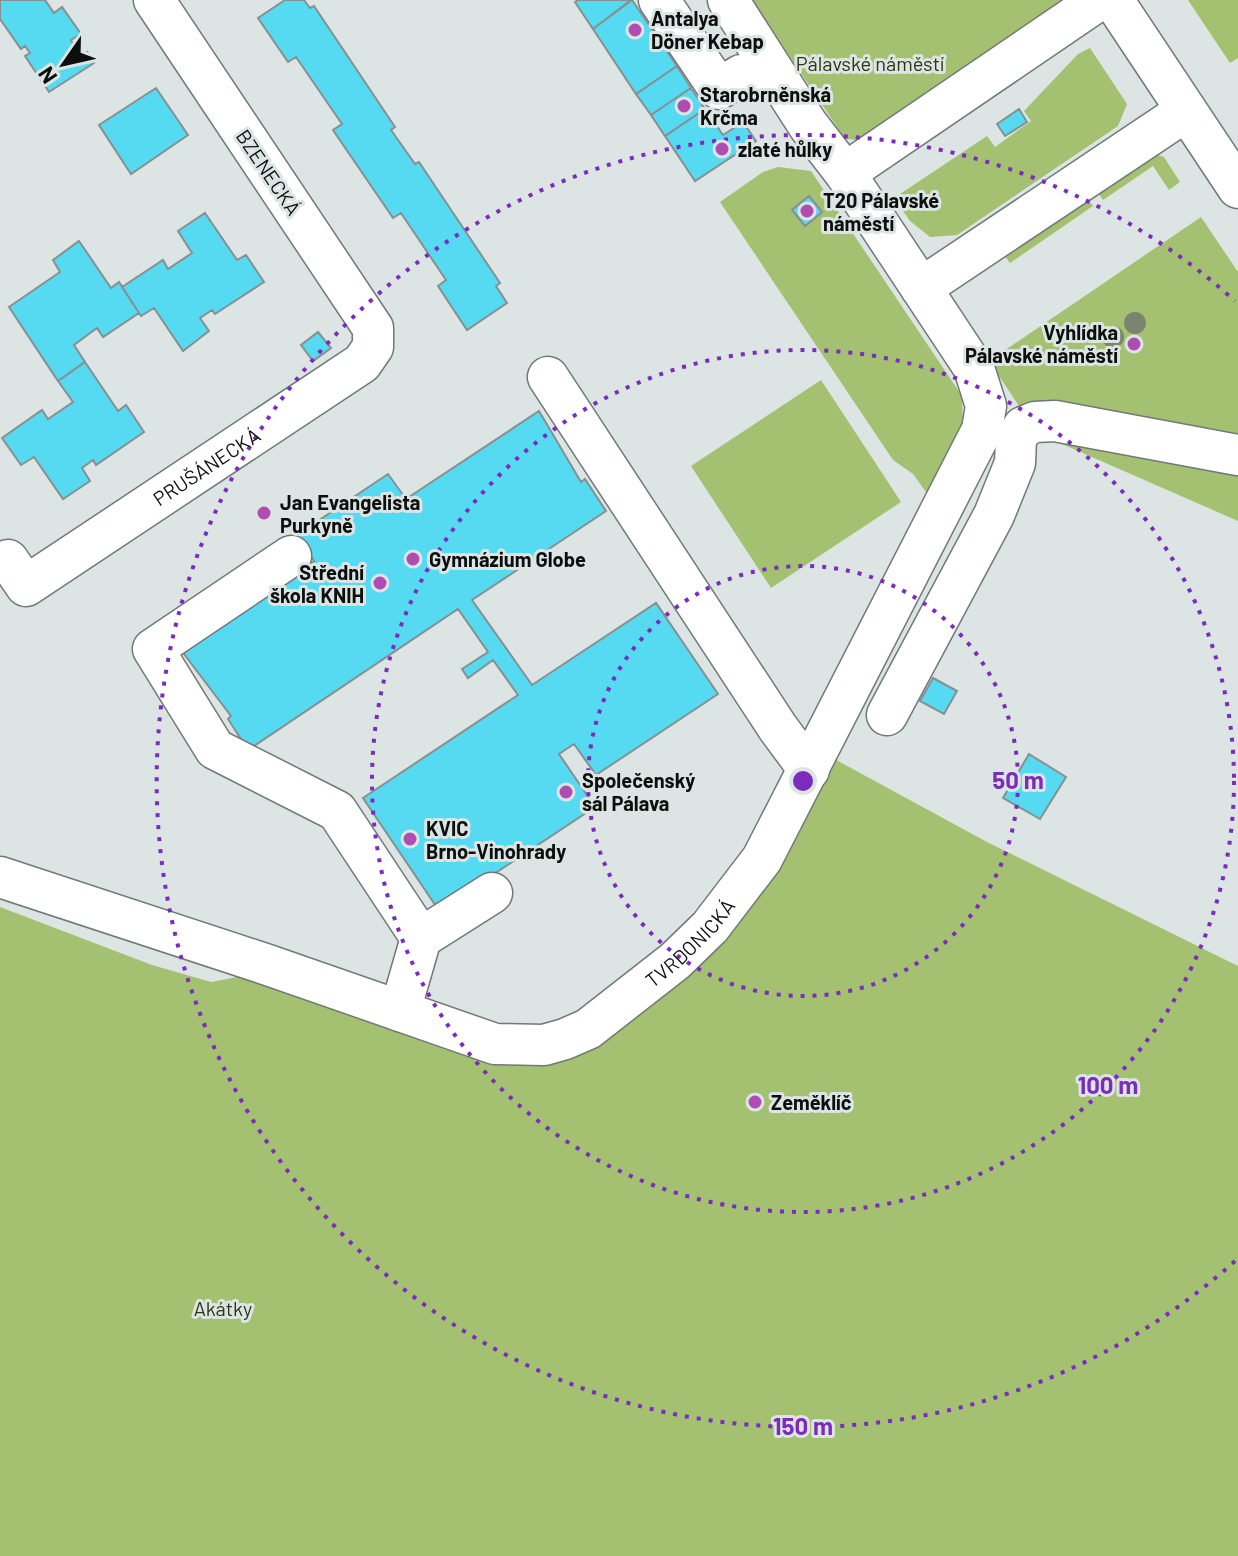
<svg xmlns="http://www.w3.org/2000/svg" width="1238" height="1556" font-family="Barlow,sans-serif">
	<rect width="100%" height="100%" fill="#dce5e3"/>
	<path fill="#a3c170" d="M752 0H1072L862 140 845 139Z
		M1188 0H1238V58L1230 63Z
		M1090 48 1127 104 1118 126 957 235 930 237 910 221 894 198 987 136 995 147 1031 121 1024 111 1078 54Z
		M1155 154 1164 157 1180 182 1169 190 1153 166 1103 200 1097 191Z
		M778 167 811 171 962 396 963 430 931 499 913 474 893 460 720 202 763 172Z
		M1087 198 1093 206 1010 263 1004 255Z
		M1201 217 1238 272V521L1037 433 989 361Z
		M821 380 901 502 771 588 691 466Z
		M827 755 987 842 1238 966V1556H0V907L152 965 211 982 253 974 484 1046 634 1001Z"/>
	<path fill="#56daf2" stroke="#879091" stroke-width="2" d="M0 0H45L54 13 62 7 81 34 71 40 82 56 87 52 94 63 49 92 25 56 30 53 25 46 21 49 0 19Z
		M285 0H304L310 8 314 6 395 127 391 130 415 164 419 162 500 283 496 286 507 303 467 330 438 286 446 280 401 213 393 218 333 130 342 124 296 57 288 62 258 18Z
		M578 0H631L593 29 575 2Z
		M632 0 677 66 636 94 593 29Z
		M677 66 691 88 651 115 636 94Z
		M156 88 188 135 131 174 99 125Z
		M691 88 705 109 665 136 651 115Z
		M705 109 723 135 743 122 756 141 695 181 665 136Z
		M1019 109 1027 122 1005 136 997 124Z
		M809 196 822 212 805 226 792 210Z
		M205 213 237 260 246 255 264 282 215 314 212 310 200 318 209 331 183 351 154 308 141 316 122 287 163 260 168 269 192 253 178 231Z
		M79 241 111 288 119 282 139 313 103 337 97 328 74 345 85 362 58 381 9 307 60 272 53 260Z
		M318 332 331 348 313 361 301 345Z
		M85 362 118 411 126 405 144 432 96 465 93 460 82 468 90 481 63 499 34 457 21 465 2 438 42 410 48 419 73 402 58 381Z
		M539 411 581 482 585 479 606 511 472 600 532 685 656 603 718 694 596 775 574 744 559 754 595 807 485 880 444 918 363 798 518 695 493 660 468 678 462 669 488 652 458 609 248 750 228 719 231 716 181 650 314 561 297 535 388 474 406 499Z
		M933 678 957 691 944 714 920 701Z
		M1029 754 1066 777 1040 819 1003 798Z"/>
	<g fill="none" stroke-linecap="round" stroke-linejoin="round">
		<defs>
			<g id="minor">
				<path d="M659 0 719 89 741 75 775 74"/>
				<path d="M1113 0 1238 188"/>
				<path d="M845 173 1099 0"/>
				<path d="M921 288 1186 111"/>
				<path d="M548 377 778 728 809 770"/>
				<path d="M291 556 153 649 215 749 337 811 421 938"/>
				<path id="s1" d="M8 560 26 586 362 363 373 347V328L154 0"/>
				<path d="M887 715 994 515 1015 463 1016 439 1023 427 1035 422 1055 421 1238 455"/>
				<path id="s2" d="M0 877 265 964 495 1044 544 1045 565 1039 588 1029 675 961 710 927 762 859 982 430 986 406 974 368 845 173 808 125 728 0"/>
				<path d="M400 1011 421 938 492 893"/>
			</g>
		</defs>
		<use href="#minor" stroke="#717977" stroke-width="43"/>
		<use href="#minor" stroke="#fff" stroke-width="40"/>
	</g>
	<g fill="#7a8570">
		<circle cx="1135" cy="323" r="11"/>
		<circle cx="1113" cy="337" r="11"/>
	</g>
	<g fill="none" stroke="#7b2cbf" stroke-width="4" stroke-dasharray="4 8">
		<circle cx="803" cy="781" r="215"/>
		<circle cx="803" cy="781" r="431"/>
		<path d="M1235 1261A646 646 0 1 1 1235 301"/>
	</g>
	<g fill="#b04db3" stroke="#dce5e3" stroke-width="3">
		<circle cx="635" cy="30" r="8"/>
		<circle cx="684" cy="106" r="8"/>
		<circle cx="722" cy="149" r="8"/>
		<circle cx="807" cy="211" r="8"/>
		<circle cx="1134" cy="344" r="8"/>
		<circle cx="264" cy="513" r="8"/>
		<circle cx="413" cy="559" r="8"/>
		<circle cx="380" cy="583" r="8"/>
		<circle cx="566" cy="792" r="8"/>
		<circle cx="410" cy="839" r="8"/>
		<circle cx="755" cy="1102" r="8"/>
	</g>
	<g text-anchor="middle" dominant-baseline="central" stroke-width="6" stroke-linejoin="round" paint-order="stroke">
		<g font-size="20" font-weight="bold" fill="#0c0f0e" stroke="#dce5e3" text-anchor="start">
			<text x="651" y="18">Antalya<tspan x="651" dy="23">Döner Kebap</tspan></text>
			<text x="700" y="94">Starobrněnská<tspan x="700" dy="23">Krčma</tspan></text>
			<text x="738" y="149">zlaté hůlky</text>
			<text x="823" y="200">T20 Pálavské<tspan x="823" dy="23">náměstí</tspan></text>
			<text x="1118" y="332" text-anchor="end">Vyhlídka<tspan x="1118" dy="23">Pálavské náměstí</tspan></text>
			<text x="280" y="502">Jan Evangelista<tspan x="280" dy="23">Purkyně</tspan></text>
			<text x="429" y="559">Gymnázium Globe</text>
			<text x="364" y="572" text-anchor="end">Střední<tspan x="364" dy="23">škola KNIH</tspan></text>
			<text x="582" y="780">Společenský<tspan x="582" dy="23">sál Pálava</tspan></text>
			<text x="426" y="828">KVIC<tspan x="426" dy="23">Brno-Vinohrady</tspan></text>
			<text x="771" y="1102">Zeměklíč</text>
		</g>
		<g font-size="20" fill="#2a3612" stroke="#dce5e3">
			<text x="870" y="63">Pálavské náměstí</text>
			<text x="223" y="1308">Akátky</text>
		</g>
		<g font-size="20" fill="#0c0f0e" stroke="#dce5e3">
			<text transform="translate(269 172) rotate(56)">BZENECKÁ</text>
			<text stroke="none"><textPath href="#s1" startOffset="248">PRUŠÁNECKÁ</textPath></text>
			<text stroke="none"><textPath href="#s2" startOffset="752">TVRDONICKÁ</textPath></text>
		</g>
	</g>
	<circle cx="803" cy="781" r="12" fill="#7b2cbf" stroke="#dce5e3" stroke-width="4"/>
	<g font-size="24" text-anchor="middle" font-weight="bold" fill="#7b2cbf" stroke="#dce5e3" stroke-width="6" stroke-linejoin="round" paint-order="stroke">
		<text x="1018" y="789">50 m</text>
		<text x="1108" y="1094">100 m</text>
		<text x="803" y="1435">150 m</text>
	</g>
	<g transform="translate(64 64) rotate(236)" stroke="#dce5e3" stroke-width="6" paint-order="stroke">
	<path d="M0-6L14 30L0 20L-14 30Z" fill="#0c0f0e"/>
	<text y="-12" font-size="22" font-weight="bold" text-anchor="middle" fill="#0c0f0e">N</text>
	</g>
</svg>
